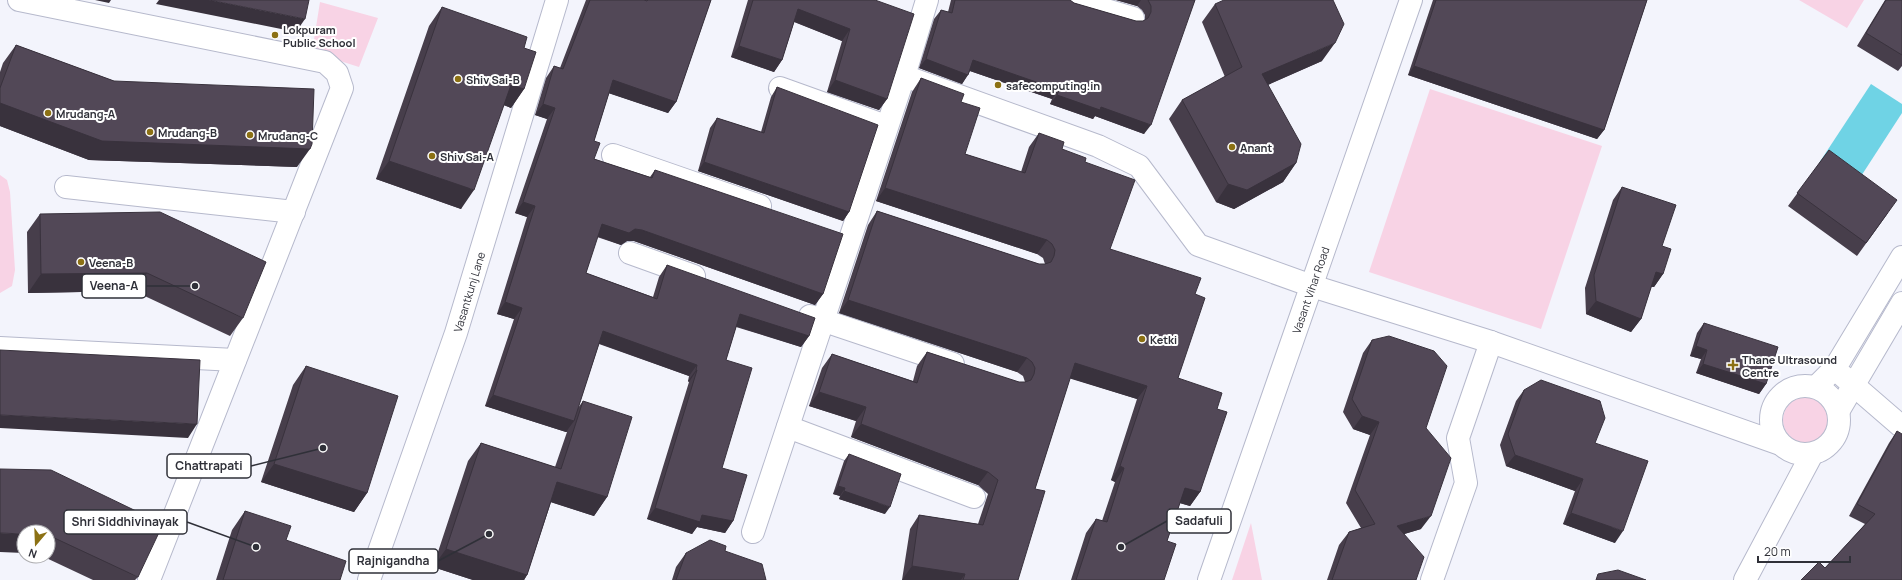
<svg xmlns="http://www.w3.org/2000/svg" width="1902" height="580" font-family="Manrope,sans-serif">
	<rect width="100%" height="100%" fill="#f3f4fc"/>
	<path fill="#f8d3e5" d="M1799 0H1864L1847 28Z
		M320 2 378 18 359 67 312 52Z
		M1430 89 1602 146 1541 329 1369 272Z
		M0 175 7 180 10 192 15 270 12 286 0 293Z
		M1783 420a23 23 0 1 1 46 0a23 23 0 1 1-46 0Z
		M1251 523 1262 580H1232Z"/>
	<path fill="#6fd3e5" d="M1871 84 1902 104V113L1854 187 1819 163Z"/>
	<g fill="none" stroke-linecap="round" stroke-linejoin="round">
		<defs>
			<g id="minor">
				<path d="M19 0 325 62 337 73 342 88 149 580"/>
				<path d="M1072 0 1133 18"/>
				<path d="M904 76 1098 146 1139 166 1198 245 1312 286 1491 342 1780 444"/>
				<path d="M780 88 886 126"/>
				<path d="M613 155 760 206"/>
				<path d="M66 187 294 212"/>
				<path d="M630 253 694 276"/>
				<path d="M810 316 953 364"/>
				<path d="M0 348 235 360"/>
				<path d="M1843 376 1902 427"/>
				<circle cx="1805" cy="420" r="34"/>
				<path d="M1816 387 1835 368 1902 257"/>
				<path d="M1839 410 1902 303"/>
				<path d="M788 427 974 497"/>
				<path d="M753 532 904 76 927 0"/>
				<path id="s1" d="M369 580 456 333 557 0"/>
				<path id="s2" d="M1209 580 1411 0"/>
				<path d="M1432 580 1466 483 1458 438 1491 342"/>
				<path d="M1745 580 1812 454"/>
			</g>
		</defs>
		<use href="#minor" stroke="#b6b9cc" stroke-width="24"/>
		<use href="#minor" stroke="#fff" stroke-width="22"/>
	</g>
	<path fill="#473e4b" d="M586 0H711L676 102 668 113 609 93 594 141V159L650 177 655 170 823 294 815 305 634 241H627L621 245 597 237 586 273 653 297 659 277 667 265 809 336 801 347 736 327 726 360 722 468 733 521 725 533 697 527 692 534 647 519 689 382 688 381 689 376 599 344 578 408 583 401 607 497 594 516 551 502 527 575 524 580H473L433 567 468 461 481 443 555 467 567 432H566L485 406 514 319 497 314 527 217 515 213 547 119 535 115 546 78 554 66 560 68Z
		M748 0H875L887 99 879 110 827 92 842 41 794 22 782 60 774 72 731 57Z
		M951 0H1070L1074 3 1136 21H1143L1145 20V15L1142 10 1137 6 1116 0H1195L1144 134 1095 116 1093 119 1050 104 1052 99 970 71 962 84 919 68 934 19 941 10 948 12Z
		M1433 0H1647L1604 130 1597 139 1408 75Z
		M1885 0H1902V66L1898 71 1857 46Z
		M1215 4 1322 61 1268 85 1296 163 1283 182 1234 209 1216 202 1169 119 1182 100 1225 77 1202 22Z
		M442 7 524 48V89L511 108 504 105 461 209 376 179 429 26Z
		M16 45 114 81 297 167 89 160 0 126V72L3 63Z
		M921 78 961 102 965 154 1021 172 1029 147 1039 133 1062 149 1085 162 1110 249 1195 294 1178 378 1217 409 1200 492 1190 506 1180 503 1167 541 1164 580H1071L1086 533 1096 519 1102 521 1115 482 1111 480 1137 399 1070 378 1035 489 1018 580H902L910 529 919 515 978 524 988 494 978 485 851 437 856 421 809 406 822 368 832 354 913 381 917 366 927 352 1019 382H1025L1023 376 1017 372 839 313 868 225 877 211 1039 264H1045L1043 258 1037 254 876 201 912 92Z
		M777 87 849 212 843 221 698 171 710 128 717 118 761 132 771 97Z
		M1829 150 1888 213 1857 256 1788 206Z
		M1622 187 1662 246 1663 274 1654 287H1651L1641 319 1631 332 1586 314 1585 288 1613 200Z
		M40 214 243 318 230 336 134 291 28 293 27 232Z
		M1704 323 1766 384 1759 394 1696 373 1701 359 1690 356 1697 333Z
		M1372 340 1426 428 1421 529 1404 534 1416 580H1327L1339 545 1349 532 1361 528 1346 503 1370 435 1353 429 1343 412 1363 353Z
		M306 366 367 493 354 512 261 482 293 385Z
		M1524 390 1595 443 1615 543 1563 524 1575 491 1506 466 1500 445 1516 401Z
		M1897 431 1902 580 1825 568 1865 524 1849 516 1889 443Z
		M849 454 885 514 839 499 840 496 833 494 844 461Z
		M245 511 340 580H216L232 530Z
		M48 532 138 577 135 580H93L42 556H48Z
		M725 551 766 580H672L676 567 686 553Z"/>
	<path fill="#39323d" d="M95 0H111L109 3Z
		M159 0H209L305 19 296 32 156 4Z
		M1116 0H1141L1137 6Z
		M798 9 850 29 842 41 790 20Z
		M1335 43 1322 61 1249 93 1262 74Z
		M739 46 782 60 774 72 731 57Z
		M926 59 968 75 962 84 919 68Z
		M973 60 1059 90 1052 99 967 70Z
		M1414 66 1604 130 1597 139 1408 75Z
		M613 80 676 102 668 113 605 92Z
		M835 80 887 99 879 110 827 92Z
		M511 85 524 89 511 108 498 103Z
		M1057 95 1101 107 1151 125 1144 134 1095 116 1093 119 1050 104Z
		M0 103 310 149 297 167 89 160 0 126Z
		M543 104 555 108 547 119 535 115Z
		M389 161 474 190 461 209 376 179Z
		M704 162 849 212 843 221 698 171Z
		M1296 163 1283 182 1234 209 1216 202 1228 184Z
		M885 188 1047 240 1037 254 876 201Z
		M523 202 535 206 527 217 515 213Z
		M602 224 635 229 642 230 823 294 815 305 634 241H627L621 245 594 235Z
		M1656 272 1663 274 1654 287 1647 285Z
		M147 273 134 291 28 293 41 274Z
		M848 300 1027 358 1017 372 839 313Z
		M1596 301 1641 319 1631 332 1586 314Z
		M505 302 522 308 514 319 497 314Z
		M740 314 809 336 801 347 732 325Z
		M603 331 697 365 689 376 595 342Z
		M1696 346 1707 350 1701 359 1690 356Z
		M1075 363 1147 386 1137 399 1065 377Z
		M1703 364 1766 384 1759 394 1696 373Z
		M696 370H697L689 382 688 381Z
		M819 392 866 407 856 421 809 406Z
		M493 395 574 421 566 432 485 406Z
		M0 415 197 424 188 438 0 428Z
		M1362 416 1379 422 1370 435 1353 429Z
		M861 424 988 472 978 485 851 437Z
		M1515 455 1583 479 1575 491 1506 466Z
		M274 464 367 493 354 512 261 482Z
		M1120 466 1124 468 1115 482 1111 480Z
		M557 482 607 497 594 516 544 500Z
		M838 486 845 488 840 496 833 494Z
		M1185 488 1200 492 1190 506 1176 502Z
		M844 491 890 507 885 514 839 499Z
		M655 508 702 515 733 521 725 533 697 527 692 534 647 519Z
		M1571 513 1623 531 1615 543 1563 524Z
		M1431 516 1421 529 1388 539 1397 526Z
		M0 533 24 534V553L0 552Z
		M446 549 527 575 524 580H473L433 567Z
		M912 566 965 574 961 580H902Z"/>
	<path fill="#524857" stroke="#39323d" d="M209 0H309L305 19Z
		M590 0H644L647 1 648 0H711L676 102 613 80 594 141 600 143 594 159 652 178 655 170 843 234 823 294 642 230 635 229 629 233 602 224 586 273 657 299 667 265 815 318 809 336 740 314 726 360 752 368 722 468 747 475 733 521 702 515 700 522 655 508 697 370H696L697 365 603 331 574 421 493 395 522 308 505 302 535 206 523 202 555 108 543 104 554 66 563 69Z
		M753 0H875L914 14 887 99 835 80 850 29 798 9 782 60 739 46Z
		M955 0H1070L1074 3 1136 21H1143L1148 18 1151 12V6L1148 0H1195L1151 125 1101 107 1100 110 1057 95 1059 90 973 60 968 75 926 59 941 10 952 13Z
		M1224 0H1333L1344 24 1335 43 1262 74 1301 144 1296 163 1247 190 1228 184 1182 100 1242 67 1215 4Z
		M1436 0H1647L1604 130 1414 66Z
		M1886 0H1902V55L1866 33Z
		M442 7 527 37 524 48 536 52 524 89 511 85 474 190 389 161Z
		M16 45 114 81 314 89 312 144 310 149 102 141 0 103V88Z
		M921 78 964 94 961 102 980 108 965 154 1025 173 1039 133 1064 142 1062 149 1086 158 1085 162 1135 180 1110 249 1201 278 1195 294 1205 298 1178 378 1222 393 1217 409 1227 412 1200 492 1185 488 1167 541 1176 544 1164 580H1076L1096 519 1107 522 1124 468 1120 466 1147 386 1075 363 1035 489 1045 491 1018 580H963L965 574 912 566 919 515 983 525 998 480 988 472 861 424 866 407 819 392 832 354 917 383 927 352 1019 382H1025L1031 380 1034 374 1035 368 1032 362 1027 358 848 300 877 211 1039 264H1045L1051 262 1054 256 1055 250 1052 244 1047 240 885 188Z
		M777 87 878 125 849 212 704 162 717 118 764 133Z
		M1829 150 1897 200 1866 243 1797 193Z
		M1622 187 1676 205 1662 246 1671 249 1663 274 1656 272 1641 319 1596 301 1594 275Z
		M160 212 266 262 243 318 147 273 41 274 40 214Z
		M1704 323 1778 347 1766 384 1703 364 1707 350 1696 346Z
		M1389 336 1434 351 1447 366 1426 428 1451 458 1431 516 1397 526 1424 557 1416 580H1332L1349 532 1375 524 1355 490 1379 422 1362 416 1352 399 1372 340Z
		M0 350 200 360 197 424 0 415Z
		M306 366 398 396 367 493 274 464Z
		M1541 380 1600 401 1605 418 1595 443 1648 461 1623 531 1571 513 1583 479 1515 455 1508 434 1524 390Z
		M583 401 632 417 607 497 557 482 527 575 446 549 481 443 561 469Z
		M1897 431 1902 434V580H1801L1819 562 1825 568 1875 514 1857 504Z
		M849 454 901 474 890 507 844 491 845 488 838 486Z
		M0 469 51 470 163 524 138 577 48 535V532H24V534L0 533Z
		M245 511 291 526 286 540 346 561 340 580H223Z
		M710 540 726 546 725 551 762 564 766 580H676L686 553Z
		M1618 570 1646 580H1596L1598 574Z"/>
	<g fill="#8c7114" stroke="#fff" stroke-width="1.5">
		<circle cx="275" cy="35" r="4"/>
		<circle cx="458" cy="79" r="4"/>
		<circle cx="998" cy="85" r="4"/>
		<circle cx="48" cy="113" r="4"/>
		<circle cx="150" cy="132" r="4"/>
		<circle cx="250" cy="135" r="4"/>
		<circle cx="1232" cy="147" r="4"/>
		<circle cx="432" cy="156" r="4"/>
		<circle cx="81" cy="262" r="4"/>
		<circle cx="1142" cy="339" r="4"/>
		<path d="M1731 359h4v4h4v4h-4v4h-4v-4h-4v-4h4z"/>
	</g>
	<g text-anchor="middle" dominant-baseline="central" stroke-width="4" stroke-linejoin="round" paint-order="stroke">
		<g font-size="11" font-weight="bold" fill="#2f3038" stroke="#fff" text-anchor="start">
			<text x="283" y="29">Lokpuram<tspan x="283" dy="13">Public School</tspan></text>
			<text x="466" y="79">Shiv Sai-B</text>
			<text x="1006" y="85">safecomputing.in</text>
			<text x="56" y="113">Mrudang-A</text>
			<text x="158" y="132">Mrudang-B</text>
			<text x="258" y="135">Mrudang-C</text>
			<text x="1240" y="147">Anant</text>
			<text x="440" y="156">Shiv Sai-A</text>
			<text x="89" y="262">Veena-B</text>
			<text x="1150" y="339">Ketki</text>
			<text x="1742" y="359">Thane Ultrasound<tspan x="1742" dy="13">Centre</tspan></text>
		</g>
		<g font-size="11" fill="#2f3038" stroke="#fff">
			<text stroke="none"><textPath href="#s2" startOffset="307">Vasant Vihar Road</textPath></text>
			<text stroke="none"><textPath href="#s1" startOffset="305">Vasantkunj Lane</textPath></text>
		</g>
	</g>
	<path fill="none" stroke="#2f3038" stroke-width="1.5" d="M195 286L146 286M323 448L251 466M1121 547L1167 521M256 547L187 522M489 534L438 561"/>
	<g fill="#2f3038" stroke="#fff" stroke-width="1.5">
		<circle cx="195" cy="286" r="4"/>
		<circle cx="323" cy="448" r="4"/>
		<circle cx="1121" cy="547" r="4"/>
		<circle cx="256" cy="547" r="4"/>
		<circle cx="489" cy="534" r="4"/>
	</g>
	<g fill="#fff" stroke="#2f3038" stroke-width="1.5">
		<rect x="82" y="274" width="64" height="24" rx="4"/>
		<rect x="167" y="454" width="84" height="24" rx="4"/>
		<rect x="1167" y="509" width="64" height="24" rx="4"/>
		<rect x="64" y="510" width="123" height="24" rx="4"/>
		<rect x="349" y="549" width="89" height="24" rx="4"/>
	</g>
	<g font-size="12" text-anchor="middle" font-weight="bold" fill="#2f3038">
		<text x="114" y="290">Veena-A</text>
		<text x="209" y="470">Chattrapati</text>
		<text x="1199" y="525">Sadafuli</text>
		<text x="125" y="526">Shri Siddhivinayak</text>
		<text x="393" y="565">Rajnigandha</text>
	</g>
	<g transform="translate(36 544) rotate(199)"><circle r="19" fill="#ffffff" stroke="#acacaf"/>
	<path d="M0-3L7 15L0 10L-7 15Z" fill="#8c7114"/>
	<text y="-6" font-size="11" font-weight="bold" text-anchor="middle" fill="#2f3038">N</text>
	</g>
	<path d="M1758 556v6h92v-6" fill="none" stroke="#2f3038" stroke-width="2"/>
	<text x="1764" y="556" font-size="12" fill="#2f3038" stroke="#ffffff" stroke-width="3" paint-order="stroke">20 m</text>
</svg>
